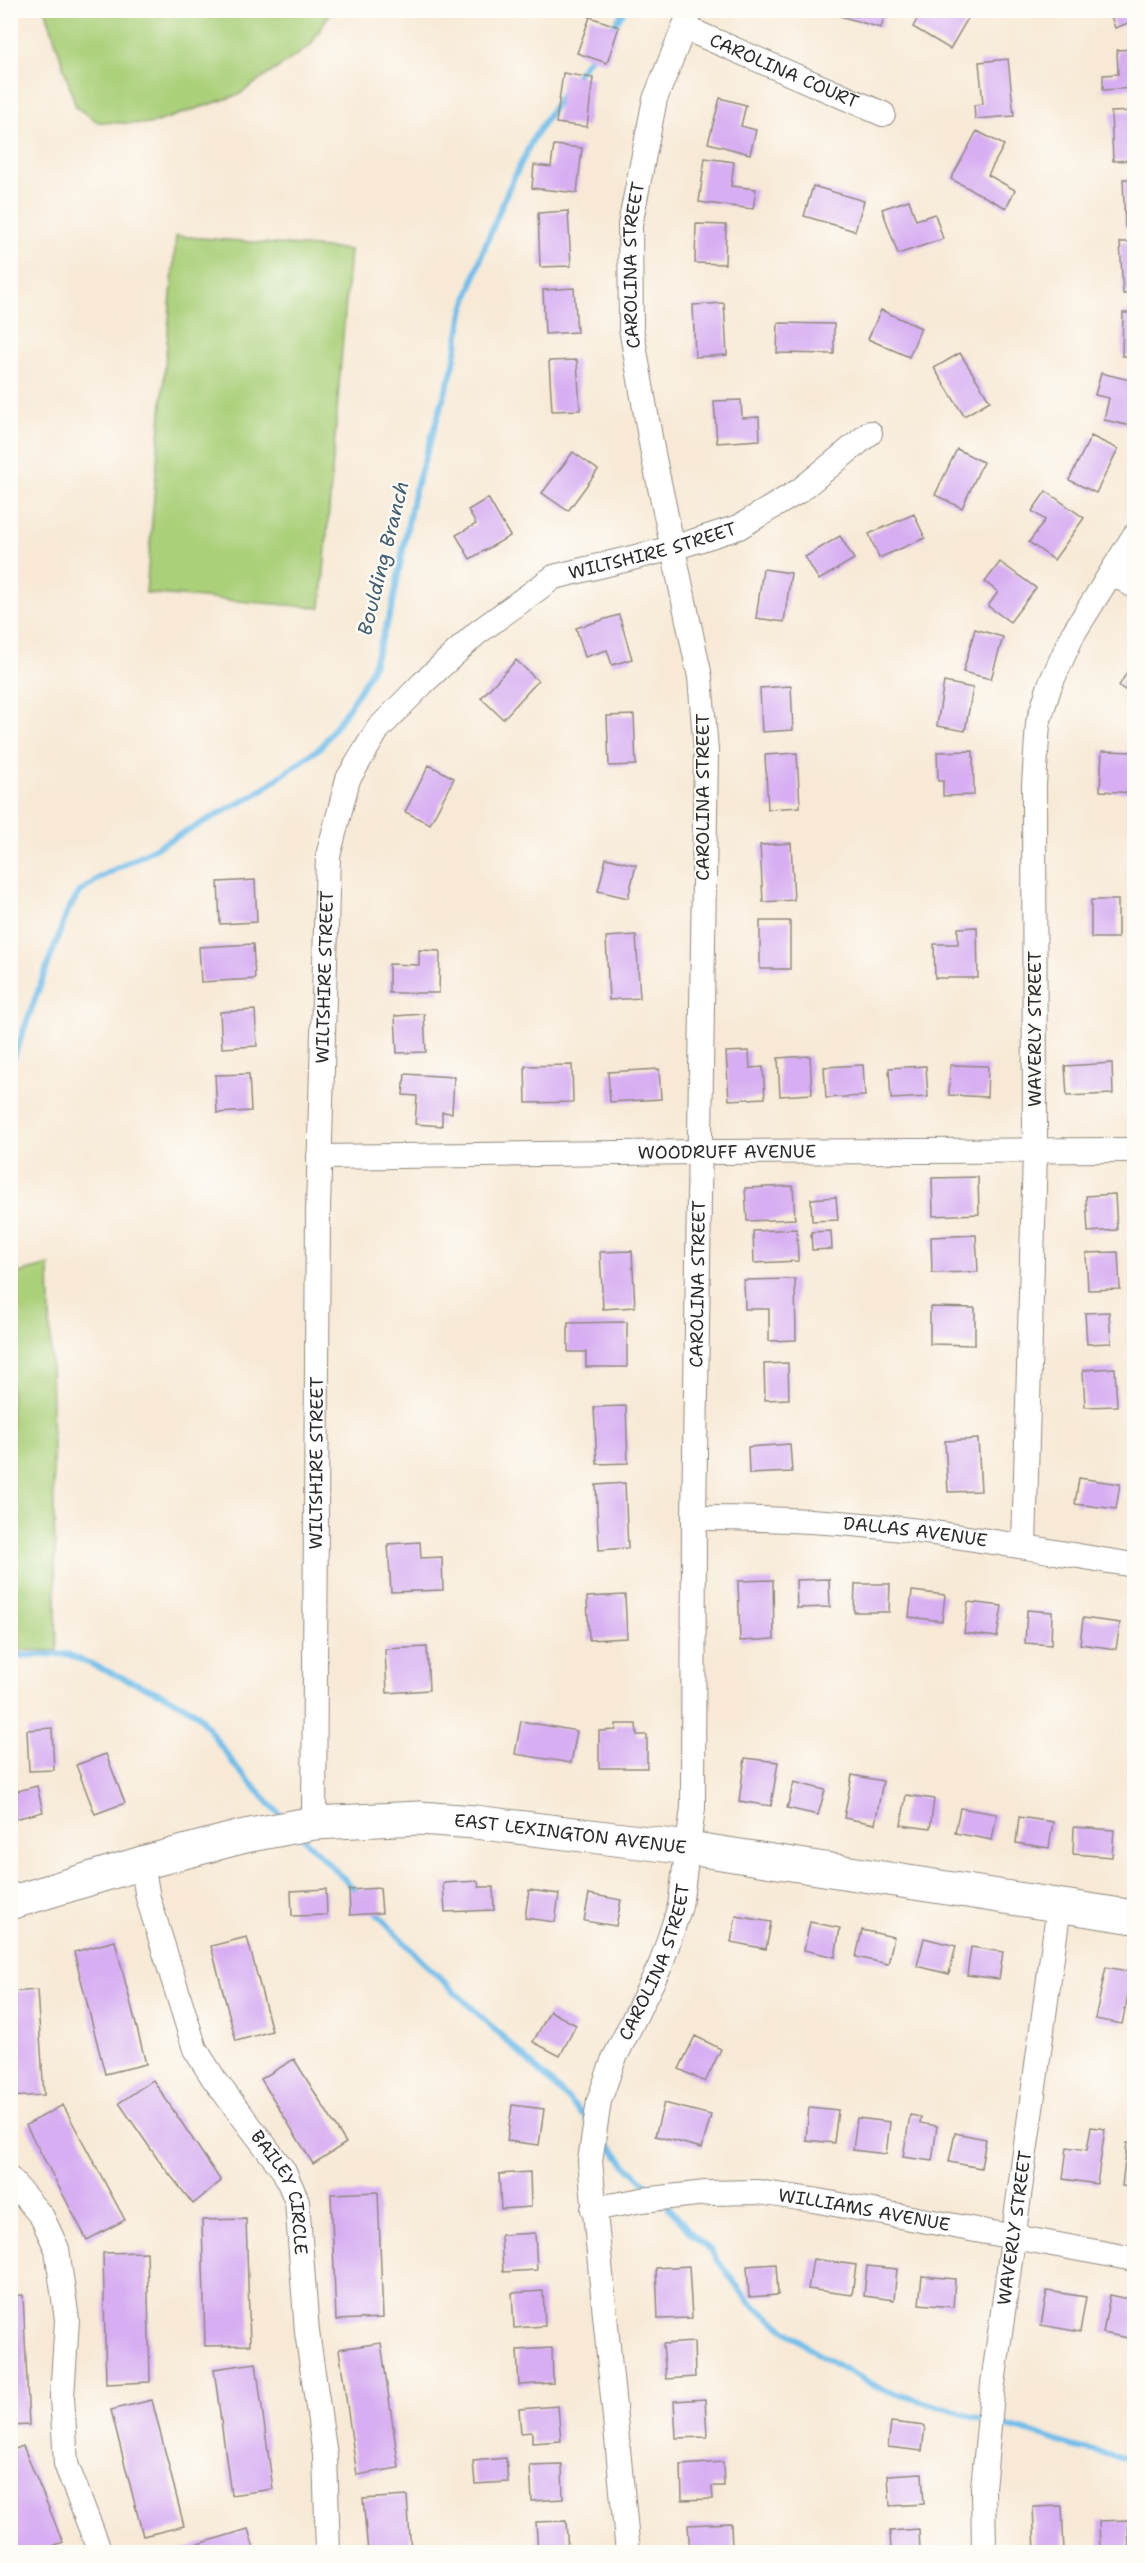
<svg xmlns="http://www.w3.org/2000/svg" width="1145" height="2563" font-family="'Shantell Sans',sans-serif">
	<rect width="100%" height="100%" fill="#fdfcf7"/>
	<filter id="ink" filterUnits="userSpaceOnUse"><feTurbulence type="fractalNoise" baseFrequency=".0167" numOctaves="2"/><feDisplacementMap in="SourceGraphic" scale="12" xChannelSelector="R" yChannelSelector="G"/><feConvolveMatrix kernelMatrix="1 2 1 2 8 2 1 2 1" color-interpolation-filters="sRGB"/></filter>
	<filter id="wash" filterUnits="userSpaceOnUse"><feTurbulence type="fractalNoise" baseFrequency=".008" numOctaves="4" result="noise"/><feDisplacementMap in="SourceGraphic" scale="24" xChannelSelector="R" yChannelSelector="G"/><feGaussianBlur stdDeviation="1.35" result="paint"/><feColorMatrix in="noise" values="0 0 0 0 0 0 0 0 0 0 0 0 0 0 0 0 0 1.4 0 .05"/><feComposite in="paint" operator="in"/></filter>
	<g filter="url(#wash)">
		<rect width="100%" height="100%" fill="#f7e9d5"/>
		<path fill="#abd07a" stroke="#6b7e52" stroke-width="1.5" d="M46 11V10L331 11 310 46 238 95 150 124 98 122 76 107Z
			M176 236 350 250 321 608 146 593Z
			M49 1265 57 1651 11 1650V1275Z"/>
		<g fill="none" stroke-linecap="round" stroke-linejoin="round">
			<path stroke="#70bdea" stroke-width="6" d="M609 32 625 10
				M573 80 594 52
				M10 1067 68 910 80 892 99 878 256 794 321 747 349 707 371 671 392 608 413 497 454 364 463 312 483 251 509 188 533 139 563 93
				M10 1656 67 1654 168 1697 197 1713 236 1767 283 1818
				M300 1835 359 1894
				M372 1908 418 1957 563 2094 589 2122
				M601 2136 625 2164 654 2192
				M666 2204 690 2232 710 2250 749 2302 821 2356 881 2389 983 2420
				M993 2422 1039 2435 1071 2446 1134 2460"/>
		</g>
		<g id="blocks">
			<path fill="#d7aef2" d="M842 10H886L881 28 840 16Z
				M922 10H935L943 15 946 10H967L971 13 950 49 913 27Z
				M1109 10H1134V21L1115 28Z
				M590 17 619 27 607 63 577 53Z
				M1134 49V88L1103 90V75L1118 74 1117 50Z
				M1008 59 1014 116 975 119 974 105 983 104 979 62Z
				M563 73 593 78 587 127 556 123Z
				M720 98 746 105 741 126 756 130 750 154 708 143Z
				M1134 111V160L1113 161 1111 112Z
				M977 131 1004 145 988 175 1015 190 1006 208 951 179Z
				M554 145 582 148 577 193 532 188 534 165 551 167Z
				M705 158 734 162 731 186 756 189 753 209 699 202Z
				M1123 179H1134V227H1125Z
				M813 186 864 201 855 231 804 216Z
				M909 200 916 220 935 214 943 239 898 254 882 209Z
				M568 211 571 266 540 267 538 213Z
				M696 224 726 225 725 264 695 263Z
				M1120 242H1134V293L1123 294Z
				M574 288 577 332 545 334 543 290Z
				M724 303 727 355 695 357 693 305Z
				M881 310 921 328 909 357 868 339Z
				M1123 313H1134V356H1122Z
				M778 323 834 324V354L777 353Z
				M960 353 990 401 964 416 934 368Z
				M577 360 580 410 552 411 549 361Z
				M1101 373 1134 381V412L1131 426 1104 420 1109 398 1095 395Z
				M741 400 742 418 759 417 760 440 717 443 714 401Z
				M1091 436 1118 449 1096 493 1069 480Z
				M957 449 983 462 962 508 935 495Z
				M573 452 598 470 568 511 542 493Z
				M1046 491 1084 518 1054 560 1029 542 1045 520 1032 511Z
				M488 498 510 536 470 559 456 535 476 524 468 510Z
				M914 514 925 538 879 558 869 534Z
				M840 536 854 559 819 580 805 557Z
				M1000 562 1036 588 1010 622 988 606 998 592 985 582Z
				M763 569 791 573 784 622 756 618Z
				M619 615 632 659 612 665 607 650 585 657 576 628Z
				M975 629 1003 637 991 679 963 672Z
				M516 660 538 681 503 719 481 698Z
				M1134 660V696L1119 686Z
				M944 682 973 688 965 731 937 726Z
				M791 686 793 730 762 732 760 688Z
				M634 715 636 765 609 766 607 716Z
				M973 751 974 795 943 796V781H938L937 752Z
				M1102 751 1134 752V793L1100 791Z
				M797 753 800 807 768 809 765 755Z
				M429 765 454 778 430 824 405 812Z
				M791 843 794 900 763 902 760 845Z
				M606 858 636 865 628 898 598 891Z
				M255 880 257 922 220 924 218 882Z
				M1091 900H1118V938H1091Z
				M760 921H790V969H760Z
				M977 927 978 978H935L934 944H958V928Z
				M636 935 640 998 609 1000 606 937Z
				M253 944 255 979 201 982 199 947Z
				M419 950 440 951 439 993H389V964L419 965Z
				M255 1010 257 1046 222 1048 220 1012Z
				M424 1014 426 1052 397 1053 395 1016Z
				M749 1051 750 1068 763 1067 765 1098 729 1100 726 1052Z
				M810 1056 812 1094 780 1096 778 1058Z
				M1112 1063 1113 1094 1067 1096 1065 1066Z
				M1129 1064H1134V1096H1131Z
				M572 1065 573 1102 526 1103 525 1066Z
				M863 1065 865 1096 826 1098 824 1067Z
				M950 1065 988 1066 987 1097 949 1095Z
				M926 1066 928 1097 891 1099 889 1068Z
				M659 1069 661 1099 610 1102 608 1072Z
				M249 1074 251 1111 217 1113 215 1075Z
				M405 1074 454 1077 452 1113 442 1112V1126L415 1124 417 1096 403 1095Z
				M978 1177 979 1214 933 1216 932 1178Z
				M793 1186 795 1219 747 1221 745 1188Z
				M1115 1194 1117 1230 1088 1232 1086 1196Z
				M836 1197 838 1220 812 1221 811 1199Z
				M797 1229 798 1261 754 1263 753 1231Z
				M831 1231 832 1249 812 1250 811 1232Z
				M976 1235 978 1272 932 1273 931 1237Z
				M632 1251 635 1307 603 1309 600 1252Z
				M1118 1252 1120 1289 1088 1290 1086 1253Z
				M795 1279 796 1340 769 1341V1309H745L744 1280Z
				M930 1307 975 1308V1345L930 1344Z
				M1109 1312 1111 1343 1087 1344 1085 1313Z
				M627 1322V1367H586V1352H568V1323Z
				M788 1363 789 1399 765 1400 764 1364Z
				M1115 1368 1117 1406 1085 1407 1083 1370Z
				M626 1406 628 1463 597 1464 594 1407Z
				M978 1439 981 1491 948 1492 945 1441Z
				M790 1444 792 1472 749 1474 748 1447Z
				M1079 1478 1120 1484 1116 1509 1075 1504Z
				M625 1483 628 1548 599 1550 596 1485Z
				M420 1542 421 1558 442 1557 443 1590 391 1592 388 1544Z
				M829 1579 830 1607 797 1608 796 1580Z
				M773 1580 774 1639 740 1641 738 1581Z
				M855 1584H890L889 1612H854Z
				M912 1591 945 1595 942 1621 909 1617Z
				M625 1595 627 1638 589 1640 587 1597Z
				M968 1602 1002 1606 997 1637 964 1633Z
				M1027 1610 1052 1612 1051 1645 1025 1643Z
				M1083 1618 1120 1623 1116 1649 1080 1644Z
				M427 1647 429 1690 387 1693 385 1649Z
				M521 1721 577 1731 571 1763 515 1754Z
				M616 1724H636L637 1735H647V1768H599V1731L616 1730Z
				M52 1728 54 1770 29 1771 27 1730Z
				M106 1754 125 1803 95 1814 76 1765Z
				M745 1758 778 1762 771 1806 739 1801Z
				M852 1775 883 1781 875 1824 844 1818Z
				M794 1782 825 1790 818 1815 787 1808Z
				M37 1786 43 1812 10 1820V1793Z
				M906 1795 934 1799 930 1829 901 1825Z
				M960 1808 997 1814 992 1840 955 1833Z
				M1019 1817 1053 1822 1049 1848 1016 1843Z
				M1074 1827 1114 1830 1112 1857 1073 1854Z
				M478 1881 479 1887H493L494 1910 445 1912 443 1883Z
				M380 1888 382 1913 350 1915 349 1890Z
				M326 1889 327 1915 292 1916 291 1891Z
				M529 1890 559 1894 555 1922 525 1918Z
				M589 1894 621 1900 616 1926 584 1921Z
				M736 1916 771 1922 766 1949 731 1942Z
				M810 1922 840 1928 835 1957 804 1950Z
				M862 1930 894 1937 888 1964 856 1957Z
				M247 1937 272 2031 236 2041 211 1946Z
				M924 1938 956 1946 949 1974 917 1966Z
				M115 1941 146 2064 105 2074 74 1952Z
				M971 1947 1003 1952 999 1979 967 1975Z
				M1106 1967 1133 1972 1122 2024 1095 2019Z
				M37 1990 44 2095 10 2097V1992Z
				M550 2011 576 2025 560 2056 533 2042Z
				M695 2036 721 2049 705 2082 679 2069Z
				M294 2059 346 2143 313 2164 261 2079Z
				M153 2080 221 2181 193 2204 159 2161 119 2103Z
				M664 2103 711 2115 702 2148 655 2136Z
				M63 2105 125 2220 87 2240 26 2125Z
				M512 2105 544 2109 539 2145 507 2141Z
				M809 2107 838 2110 834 2143 806 2140Z
				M910 2115 921 2117 920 2123 937 2126 932 2161 903 2157Z
				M857 2118 890 2122 886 2154 853 2150Z
				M1091 2127 1105 2129 1097 2184 1063 2179 1067 2147 1087 2150Z
				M955 2133 986 2139 981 2168 949 2162Z
				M1127 2143 1134 2144V2188L1122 2186Z
				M530 2172 531 2207 501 2209 499 2174Z
				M378 2192 383 2318 336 2320 331 2194Z
				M246 2219 250 2345 205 2346 202 2220Z
				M535 2233 537 2270 503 2272 501 2235Z
				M147 2252 150 2382 106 2384 103 2253Z
				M813 2259 856 2265 852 2295 808 2289Z
				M776 2264 778 2295 749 2297 747 2266Z
				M689 2266 692 2318 658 2319 656 2268Z
				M867 2266 897 2269 894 2300 864 2296Z
				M922 2276 955 2279 953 2307 919 2304Z
				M543 2291 545 2326 514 2328 512 2293Z
				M1047 2291 1086 2297 1080 2332 1041 2325Z
				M23 2295 29 2425 10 2426V2296Z
				M1110 2295 1134 2300 1133 2339 1103 2333Z
				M694 2342 695 2377 666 2379 663 2344Z
				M381 2343 399 2468 357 2475 339 2349Z
				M552 2348 553 2383 519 2385 517 2350Z
				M256 2363 273 2489 231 2495 214 2369Z
				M705 2399 707 2437 676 2438 674 2401Z
				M152 2400 184 2526 143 2536 111 2410Z
				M558 2406 561 2441 532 2443V2432L521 2433 519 2409Z
				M891 2422 925 2426 922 2451 888 2447Z
				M23 2446 63 2542 38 2552H18L10 2534V2451Z
				M506 2458 508 2482 475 2484 473 2461Z
				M723 2462 724 2486H712L713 2499 682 2500 681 2465Z
				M562 2465 563 2499 532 2501 530 2466Z
				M922 2473 924 2504 890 2506 888 2475Z
				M407 2496 411 2552H368L363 2499Z
				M1062 2506 1064 2552H1035L1033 2507Z
				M1128 2520 1129 2550 1100 2552 1099 2521Z
				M566 2521 568 2552H538L536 2522Z
				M731 2523 732 2552H690L688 2525Z
				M248 2529 255 2552H173Z
				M919 2529 920 2552H891L890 2531Z"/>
		</g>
	</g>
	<g filter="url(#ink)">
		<use href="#blocks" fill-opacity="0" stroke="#918a80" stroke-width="1.5"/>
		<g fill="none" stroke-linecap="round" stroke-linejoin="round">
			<defs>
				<g id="minor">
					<path id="s1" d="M685 28 883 114"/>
					<path d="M1113 573 1134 586"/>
					<path id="s2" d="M319 1157 699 1152 1134 1150"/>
					<path id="s3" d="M694 1518C750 1518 806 1520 863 1525 954 1533 1044 1551 1134 1565"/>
					<path d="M1024 1546 1035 1152 1034 785 1038 723 1050 685 1073 634 1134 536"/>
					<path id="s4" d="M314 1823 318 1210 328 856 348 779 378 729 423 683 477 633 554 577 673 548 739 527 799 491 870 433"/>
					<path id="s5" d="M142 1863 148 1898 195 2049 214 2079 284 2171 297 2201 307 2332 325 2455 328 2552"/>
					<path d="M10 2179 42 2217 57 2249 67 2320 62 2397 66 2464 100 2552"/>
					<path id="s6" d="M593 2209 642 2200 706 2193 758 2192 813 2200 1134 2259"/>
					<path id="s7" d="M628 2552 590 2161 599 2101 613 2061 661 1964 680 1906 693 1808 694 1518 706 751 700 677 653 454 631 328 630 225 655 99 691 10"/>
					<path id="s8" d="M984 2552 983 2488 993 2384 1059 1906"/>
				</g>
				<g id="secondary">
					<path id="s9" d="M10 1903 142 1863 245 1836 314 1823 419 1818 475 1822 689 1848 1134 1917"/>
				</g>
			</defs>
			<use href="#minor" stroke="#918a80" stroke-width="26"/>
			<use href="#secondary" stroke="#918a80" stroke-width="35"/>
			<use href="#minor" stroke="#fff" stroke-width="24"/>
			<use href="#secondary" stroke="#fff" stroke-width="33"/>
		</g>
	</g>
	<g text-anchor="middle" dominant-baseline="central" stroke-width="4.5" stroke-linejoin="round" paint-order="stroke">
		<g font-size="18" fill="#2b2b2b" stroke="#fdfcf7">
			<text stroke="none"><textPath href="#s1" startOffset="108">CAROLINA COURT</textPath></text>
			<text stroke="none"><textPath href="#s7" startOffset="2314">CAROLINA STREET</textPath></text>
			<text stroke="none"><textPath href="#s4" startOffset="1440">WILTSHIRE STREET</textPath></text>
			<text transform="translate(703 797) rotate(-90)">CAROLINA STREET</text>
			<text stroke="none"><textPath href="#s4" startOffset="846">WILTSHIRE STREET</textPath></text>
			<text transform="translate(1035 1029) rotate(-90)">WAVERLY STREET</text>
			<text stroke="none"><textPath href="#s2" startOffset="408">WOODRUFF AVENUE</textPath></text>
			<text stroke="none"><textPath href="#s7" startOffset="1288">CAROLINA STREET</textPath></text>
			<text stroke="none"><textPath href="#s4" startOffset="360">WILTSHIRE STREET</textPath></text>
			<text stroke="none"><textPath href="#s3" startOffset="222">DALLAS AVENUE</textPath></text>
			<text stroke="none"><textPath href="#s9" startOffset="572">EAST LEXINGTON AVENUE</textPath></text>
			<text stroke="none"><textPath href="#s7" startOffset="604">CAROLINA STREET</textPath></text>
			<text stroke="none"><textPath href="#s5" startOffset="364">BAILEY CIRCLE</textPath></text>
			<text stroke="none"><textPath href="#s6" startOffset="274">WILLIAMS AVENUE</textPath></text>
			<text stroke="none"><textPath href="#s8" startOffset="326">WAVERLY STREET</textPath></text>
		</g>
		<g font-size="20" font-style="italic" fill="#435e6e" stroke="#fdfcf7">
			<text transform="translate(383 558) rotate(-76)">Boulding Branch</text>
		</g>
	</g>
	<rect width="1145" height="2563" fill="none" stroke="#fdfcf7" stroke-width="36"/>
</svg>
